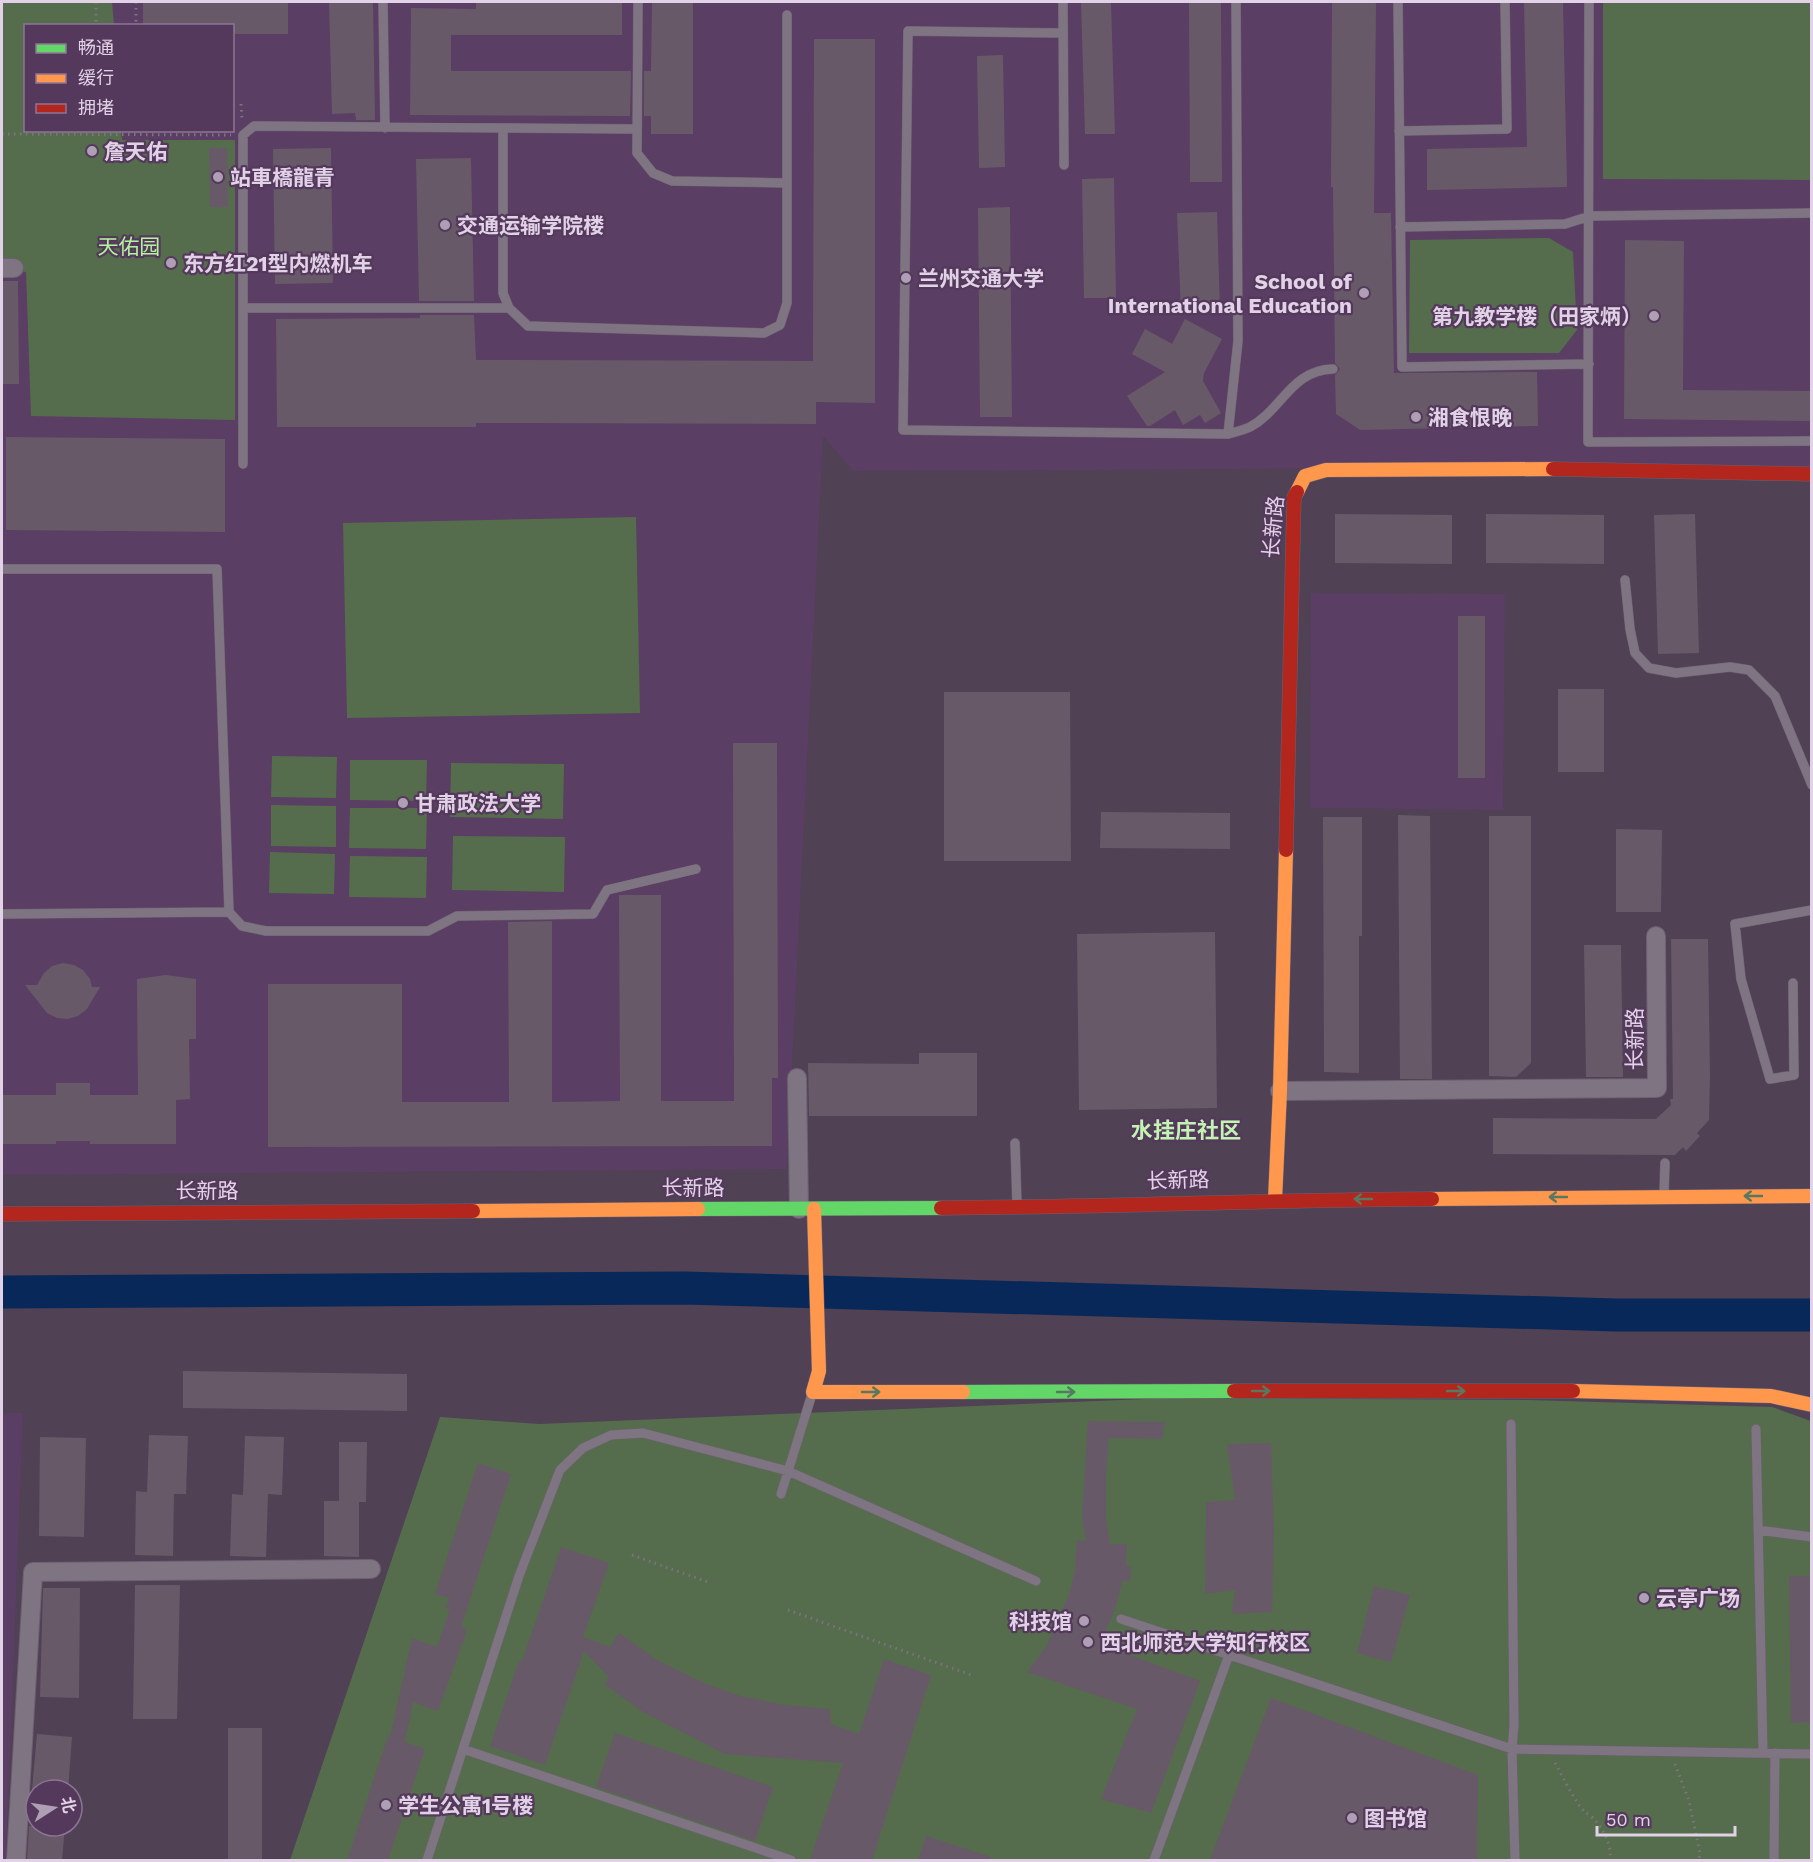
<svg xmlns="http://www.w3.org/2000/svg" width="1813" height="1862" font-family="'Work Sans','Noto Sans SC',sans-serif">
	<rect width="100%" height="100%" fill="#504154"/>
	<path fill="#5a3e63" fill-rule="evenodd" d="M2 2H1811V466L853 471 823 436 787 1169 2 1175ZM26 26H232V130H26Z
		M1311 593 1505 594 1503 810 1310 808Z
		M2 1413H23L6 1860H2Z"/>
	<path fill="#556d4c" d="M2 2H112L114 25 26 26V130L121 131 122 140H235V420L31 416 26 272 2 269Z
		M1603 2H1811V180L1603 179Z
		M1549 238 1573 252 1577 330 1559 353H1409L1410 240Z
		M636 517 640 713 347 718 343 523Z
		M272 756 337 757 336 798 271 797Z
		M350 760H427L426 801 350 800Z
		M451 763 564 764 563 819 450 817Z
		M271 805 336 806V847L271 846Z
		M350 808H427L426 849 349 848Z
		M453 836 565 837 564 892 452 890Z
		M270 852 335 854 334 894 269 893Z
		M350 856 427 857 426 898 349 897Z
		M1170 1398 1528 1400 1772 1407 1811 1421V1860H290L440 1417 539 1424Z"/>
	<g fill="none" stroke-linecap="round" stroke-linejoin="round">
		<path stroke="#082859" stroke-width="33" d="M2 1292 684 1288 1616 1315H1812"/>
	</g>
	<path fill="#685968" d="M143 2H288V34H232V26H143Z
		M329 2H373L375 120H356L355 113 332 114Z
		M476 2H622V35H451V71H631L630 116 410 115 411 8 476 9Z
		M652 2H693V134H651V116H644V71H651Z
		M1081 2H1111L1115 134H1085Z
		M1189 2H1221L1222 182H1190Z
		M1332 2H1376L1374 213H1391L1394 373 1537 372 1538 426 1360 430 1336 414 1335 375 1340 369 1335 363 1333 187H1331Z
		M1524 2H1563L1567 187 1427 190V149L1527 147Z
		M814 39H875V403L816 402V424L476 423V427H277L276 319 420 318V315H474L476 360 813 361Z
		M1003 55 1005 167 979 168 977 56Z
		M209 148H227L228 207H210Z
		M331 148 333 283 275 284 273 149Z
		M471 158 474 301H419L416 159Z
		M1114 178 1116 298H1084L1082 179Z
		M1010 207 1012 417H980L978 208Z
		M1217 212 1220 312 1181 313 1177 213Z
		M1625 240 1684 241 1683 390 1812 391V421L1624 419Z
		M2 281H18L19 384H2Z
		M1185 319 1222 339 1204 373 1203 381 1221 413 1205 423 1200 415 1183 425 1175 410 1150 426H1147L1127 396 1165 372 1132 354 1145 329 1172 344Z
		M6 437 225 439V532L6 530Z
		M1335 514 1452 515V564L1335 563Z
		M1486 514 1604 515V564L1486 563Z
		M1695 514 1699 653 1658 654 1654 515Z
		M1458 616H1485V778H1458Z
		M1558 689H1604V772H1558Z
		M944 692H1070L1071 861H944Z
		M733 743H777L778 1078H772V1146L268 1147V984H402V1102H509L508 922 552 921V1102L620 1101 619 895H661V1101H734Z
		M1101 812 1230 813V849L1100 848Z
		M1398 815 1430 816 1432 1079H1400Z
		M1489 816H1531V1063L1516 1077 1489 1076Z
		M1323 817H1362V936H1359V1073L1324 1072Z
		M1616 829 1662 830 1661 912H1616Z
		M1215 932 1217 1108 1079 1110 1077 934Z
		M1671 939H1708L1710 1076 1709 1120 1697 1133 1700 1136 1686 1151 1683 1147 1675 1155 1493 1154V1118L1656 1119 1671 1105 1670 1099H1673Z
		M1584 945H1621L1623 1077H1586Z
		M63 963 74 965 83 970 90 979 92 987H100L87 1009 78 1016 68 1019 57 1018 47 1013 25 985H37L44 973 52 966Z
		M166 975 196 979V1039H189L190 1099 176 1100V1144H90V1141H56V1144H2V1095H56V1083H90V1095H138L137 979Z
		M919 1053H977V1116H809L808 1063 919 1064Z
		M183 1371 407 1374V1411L183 1408Z
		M1088 1421 1165 1422 1162 1439 1109 1438 1106 1474V1520L1110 1544H1127L1126 1566H1131L1130 1580 1122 1582 1114 1612 1100 1644 1200 1681 1151 1813 1101 1799 1137 1709 1027 1672 1047 1645 1069 1594 1075 1570 1077 1540 1086 1541 1082 1517Z
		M149 1435 188 1436 186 1494H174L173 1556 135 1555 136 1491 147 1492Z
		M245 1436 284 1437 282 1495 268 1494 266 1557 230 1556 232 1494 243 1495Z
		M40 1437 86 1438 84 1537 39 1536Z
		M339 1442H367L366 1502H359V1557L324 1556V1501H339Z
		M1271 1443 1274 1532 1272 1612 1232 1614 1235 1590 1205 1594 1206 1502 1235 1500 1227 1444Z
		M478 1463 511 1474 461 1627 467 1630 438 1711 413 1702 405 1742 425 1749 388 1860H347L388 1736 390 1737 412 1638 437 1647 450 1609 445 1608 449 1598 435 1594Z
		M561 1547 609 1563 583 1637 610 1647 619 1633 657 1660 706 1684 740 1696 785 1705 830 1709 831 1724 859 1734 884 1659 931 1675 872 1860H810L843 1763 725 1754 643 1712 605 1685 608 1676 584 1651 545 1765 490 1746 519 1661 522 1662Z
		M1789 1576H1812V1722L1791 1723Z
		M135 1585H180L177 1719H133Z
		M1374 1586 1410 1595 1391 1662 1357 1653Z
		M43 1588H80L79 1698 40 1697Z
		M1271 1698 1478 1775 1477 1860H1210Z
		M228 1728H262V1860H228Z
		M615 1733 773 1787 755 1841 596 1787Z
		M37 1734 72 1737 68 1790H32Z
		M29 1826H65L62 1860H27Z
		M926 1836 991 1857V1860H918Z"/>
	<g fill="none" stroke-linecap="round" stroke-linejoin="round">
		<defs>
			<path id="lane" d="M383 2 385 128
				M638 2 637 153 653 173 672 181 786 183
				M1063 2 1064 165
				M1398 2 1402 367 1589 364
				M1589 2 1588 442 1812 441
				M1063 33 908 31 903 430 1228 434 1238 341 1236 2
				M503 129V293L509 308 528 326 764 333 780 325 787 303V15
				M1399 131 1507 129 1505 2
				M1400 227 1565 224 1590 216 1812 213
				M243 308H509
				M1228 434C1235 432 1244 430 1250 427 1282 410 1291 370 1333 369
				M243 464V135L254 126 636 129
				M2 569H217L229 912 2 914
				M1625 580 1630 629 1635 653 1649 668 1676 673 1730 667 1749 670 1775 696 1812 785
				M229 912 242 926 266 931H428L457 916 593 914 607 890 696 869
				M1793 983 1794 1075 1770 1079 1741 979 1735 924 1812 910
				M1015 1143 1017 1205
				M1664 1194 1665 1163
				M1511 1424 1514 1725 1512 1749 1812 1754
				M1756 1429 1763 1753
				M781 1494 812 1394
				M1758 1530 1812 1537
				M1121 1619 1512 1749 1515 1860
				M463 1749 791 1860
				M427 1860 519 1576 560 1470 583 1448 611 1435 643 1433 788 1471 1036 1581
				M1154 1860 1229 1655
				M1774 1860 1775 1753"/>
			<path id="street" d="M2 268H14
				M797 1078 799 1209
				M1280 1091 1657 1088 1656 936
				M16 1860 33 1572 371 1569"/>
			<path id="fast" d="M698 1209 941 1208
				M963 1392 1234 1391"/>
			<path id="slow" d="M1297 492 1305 476 1326 470 1553 469
				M1432 1199 1812 1196
				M1275 1200 1280 1091 1286 850
				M814 1209 819 1371 813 1392H963
				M473 1211 698 1209
				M1573 1391 1771 1396 1812 1405"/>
			<path id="jam" d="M1553 469 1812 474
				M1286 850 1294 497 1297 492
				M941 1208C1105 1207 1268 1200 1432 1199
				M2 1214 473 1211
				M1234 1391H1573"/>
		</defs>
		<use href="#lane" stroke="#6d6072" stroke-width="10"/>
		<use href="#street" stroke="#6d6072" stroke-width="20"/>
		<use href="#fast" stroke="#6d6072" stroke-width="15"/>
		<use href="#slow" stroke="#6d6072" stroke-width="15"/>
		<use href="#jam" stroke="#6d6072" stroke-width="15"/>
		<path stroke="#7e7481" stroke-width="3" stroke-dasharray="1.5 4.5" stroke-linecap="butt" d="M96 2V26
			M136 2V26
			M241 104 242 119
			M2 134 231 135
			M632 1555 708 1582
			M788 1610 974 1676
			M1555 1763C1563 1777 1570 1792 1579 1805 1583 1811 1587 1813 1593 1818 1602 1826 1614 1848 1609 1860
			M1675 1764 1689 1801 1700 1853 1699 1860"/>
		<use href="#lane" stroke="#7f7482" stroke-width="9"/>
		<use href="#street" stroke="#7f7482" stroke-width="18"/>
		<use href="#fast" stroke="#63d668" stroke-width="14"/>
		<use href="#slow" stroke="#ff974d" stroke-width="14"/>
		<use href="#jam" stroke="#b3261e" stroke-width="14"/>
	</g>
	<defs><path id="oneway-shaft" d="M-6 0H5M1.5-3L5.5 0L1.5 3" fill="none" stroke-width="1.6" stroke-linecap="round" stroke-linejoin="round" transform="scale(1.5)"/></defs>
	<g stroke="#5a7861">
		<use href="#oneway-shaft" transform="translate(1753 1196) rotate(180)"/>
		<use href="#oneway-shaft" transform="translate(1558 1197) rotate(180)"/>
		<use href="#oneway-shaft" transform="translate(1363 1199) rotate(180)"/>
		<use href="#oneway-shaft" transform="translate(1261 1391)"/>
		<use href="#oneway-shaft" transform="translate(1456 1391)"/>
		<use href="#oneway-shaft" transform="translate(871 1392)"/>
		<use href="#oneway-shaft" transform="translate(1066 1392)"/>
	</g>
	<g fill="#af9fb4" stroke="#54395c" stroke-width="2">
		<circle cx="92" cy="151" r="6"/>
		<circle cx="218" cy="177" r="6"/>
		<circle cx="445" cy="225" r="6"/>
		<circle cx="171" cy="263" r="6"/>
		<circle cx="906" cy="278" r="6"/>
		<circle cx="1364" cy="293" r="6"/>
		<circle cx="1654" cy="316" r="6"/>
		<circle cx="1416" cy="417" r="6"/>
		<circle cx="403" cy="803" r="6"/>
		<circle cx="1644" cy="1598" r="6"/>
		<circle cx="1084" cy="1621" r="6"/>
		<circle cx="1088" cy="1642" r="6"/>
		<circle cx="386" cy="1805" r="6"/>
		<circle cx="1352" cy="1818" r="6"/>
	</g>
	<g text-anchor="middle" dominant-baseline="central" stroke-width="4.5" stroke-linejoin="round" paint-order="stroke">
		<g font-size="21" font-weight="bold" fill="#e2d2e7" stroke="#54395c" text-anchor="start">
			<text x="104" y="151">詹天佑</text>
			<text x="230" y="177">站車橋龍青</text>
			<text x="457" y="225">交通运输学院楼</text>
			<text x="183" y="263">东方红21型内燃机车</text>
			<text x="918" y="278">兰州交通大学</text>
			<text x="1352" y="281" text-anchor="end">School of<tspan x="1352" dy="24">International Education</tspan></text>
			<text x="1642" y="316" text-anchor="end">第九教学楼（田家炳）</text>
			<text x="1428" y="417">湘食恨晚</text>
			<text x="415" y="803">甘肃政法大学</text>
			<text x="1656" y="1598">云亭广场</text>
			<text x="1072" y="1621" text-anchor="end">科技馆</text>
			<text x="1100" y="1642">西北师范大学知行校区</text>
			<text x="398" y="1805">学生公寓1号楼</text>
			<text x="1364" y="1818">图书馆</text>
		</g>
		<g font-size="21" fill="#b3f39c" stroke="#54395c">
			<text x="129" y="246">天佑园</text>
		</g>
		<g font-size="21" fill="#e2d2e7" stroke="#54395c">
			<text transform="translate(1273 527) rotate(-85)">长新路</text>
			<text transform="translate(1634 1039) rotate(-90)">长新路</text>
			<text transform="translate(1178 1180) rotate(-2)">长新路</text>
			<text x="693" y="1187">长新路</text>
			<text x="207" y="1190">长新路</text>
		</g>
		<g font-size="22" font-weight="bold" fill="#c3f3b2" stroke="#54395c">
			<text x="1186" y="1130">水挂庄社区</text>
		</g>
	</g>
	<rect width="1813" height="1862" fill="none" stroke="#e2d2e7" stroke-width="6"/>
	<rect x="24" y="24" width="210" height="108" fill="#54395c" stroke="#8d7694" stroke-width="1.5"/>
	<rect x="36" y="44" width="30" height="9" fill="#63d668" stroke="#8d7694" stroke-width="1.5"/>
	<text x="78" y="54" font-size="18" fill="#e2d2e7">畅通</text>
	<rect x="36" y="74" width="30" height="9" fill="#ff974d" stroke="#8d7694" stroke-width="1.5"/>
	<text x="78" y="84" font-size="18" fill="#e2d2e7">缓行</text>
	<rect x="36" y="104" width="30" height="9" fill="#b3261e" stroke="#8d7694" stroke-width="1.5"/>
	<text x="78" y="114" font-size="18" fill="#e2d2e7">拥堵</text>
	<g transform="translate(54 1808) rotate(78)"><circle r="28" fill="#54395c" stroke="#8d7694" stroke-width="1.5"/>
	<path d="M0-4.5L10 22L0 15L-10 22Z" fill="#af9fb4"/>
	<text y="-9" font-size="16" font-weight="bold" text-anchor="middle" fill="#e2d2e7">北</text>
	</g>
	<path d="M1597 1826v9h138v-9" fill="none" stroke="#e2d2e7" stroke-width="3"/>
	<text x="1606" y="1826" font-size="18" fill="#e2d2e7" stroke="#54395c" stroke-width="4.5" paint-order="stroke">50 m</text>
</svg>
